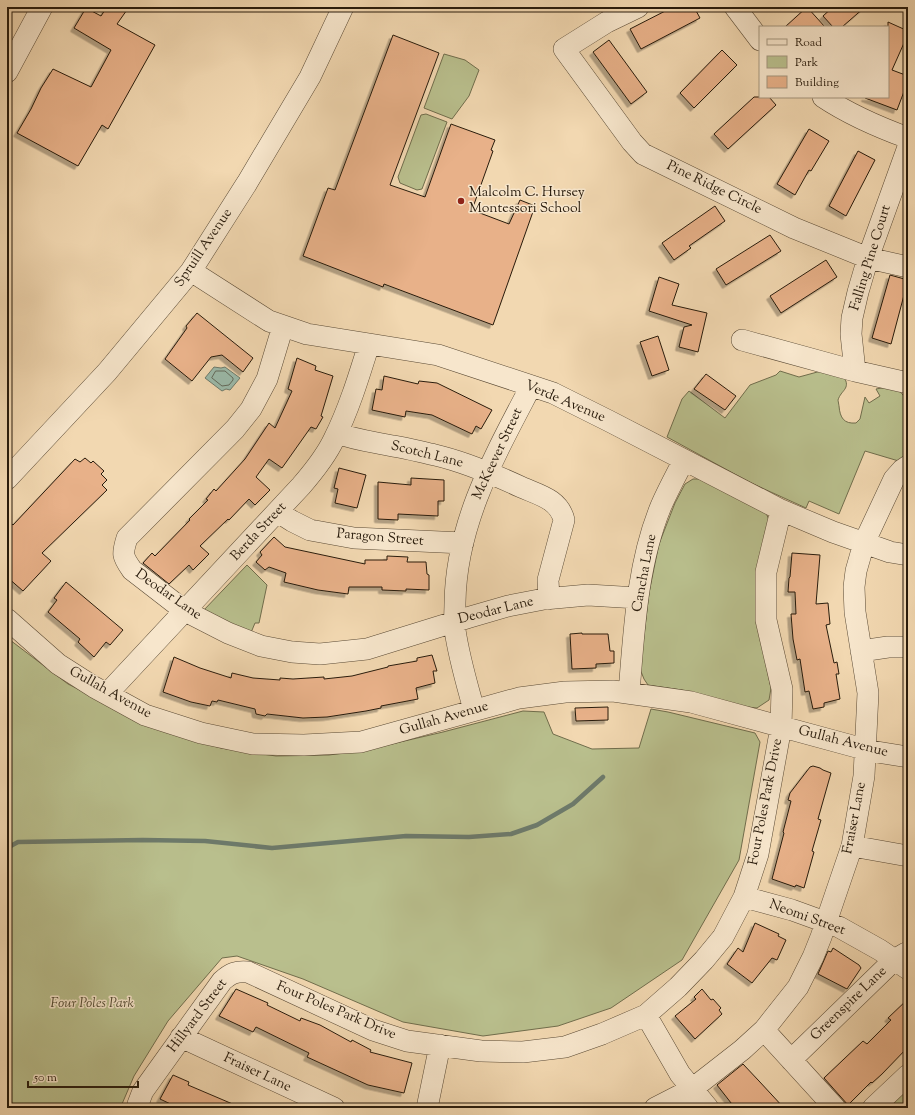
<svg xmlns="http://www.w3.org/2000/svg" width="915" height="1115" font-family="'Sorts Mill Goudy',serif">
	<defs>
		<filter id="shadow"><feDropShadow dx="-3.5" dy="3.5" stdDeviation="0" flood-color="#0004"/></filter>
	</defs>
	<rect width="100%" height="100%" fill="#f2d8b1"/>
	<filter id="stains"><feTurbulence type="fractalNoise" baseFrequency=".005" numOctaves="4"/><feColorMatrix values="0 0 0 0 .2 0 0 0 0 .09 0 0 0 0 .02 0 0 0 .5 -.17"/></filter>
	<radialGradient id="worn" r=".72"><stop offset=".6" stop-color="#630" stop-opacity="0"/><stop offset="1" stop-color="#630" stop-opacity=".3"/></radialGradient>
	<path fill="#b9bf8d" stroke="#706d4c" d="M444 54 465 60 479 70 469 96 452 119 424 108Z
		M426 114 447 122 422 189 417 190 400 183 398 177 421 115Z
		M780 371 799 377 821 371 844 377C851 389 841 390 838 400 838 400 839 406 839 406 840 418 844 424 856 423L860 419 865 397 869 403 880 396 876 389 893 386 898 389 908 401V459L902 462 865 451 839 514 809 501 806 508 751 483 667 437 682 399 689 391 725 418 750 385 776 375Z
		M693 479H702L766 513 769 520 766 664 771 688 769 700 757 708 738 706 682 690 648 685 644 679 640 669 649 593 659 544 675 503 685 484Z
		M247 565 267 585 259 623H255L250 635 202 612Z
		M7 639 10 640 68 684 162 731 221 748 276 756 329 755 366 750 443 732 523 711 544 712 553 734 592 749 639 748 651 709 668 712 755 733 760 742 739 860 682 960 611 1008 558 1026 483 1036 403 1022 303 979 237 956 222 958 168 1021 134 1076 122 1104 124 1108H7Z
		M908 1085V1108H884Z"/>
	<path fill="#9bbaaa" stroke="#6d7a6b" d="M214 367 221 368 225 367 240 378 230 390 226 389 222 391 205 378Z"/>
	<g fill="none" stroke-linecap="round" stroke-linejoin="round">
		<path stroke="#626a5b" stroke-width="1" d="M216 371H225L233 378V380L229 385 222 386 212 378Z"/>
		<path stroke="#6d7a6b" stroke-width="4.5" d="M7 848 18 842 143 840 205 841 272 848 406 836 469 837 511 834 537 825 573 804 603 777"/>
	</g>
	<path fill="#e8b189" stroke="#281b0c" filter="url(#shadow)" d="M107 7H129L117 24 155 45 108 129 102 125 78 166 17 133 31 109 41 88 53 69 91 87 111 50 74 28 86 8 101 16Z
		M673 7H694L700 18 641 49 630 29Z
		M807 7 825 27H785Z
		M833 7H865L842 27H833L823 16Z
		M888 22 908 31V34L892 70 908 76V81L897 110 865 98V97H888Z
		M393 35 439 53 390 185 425 197 451 124 495 140 491 150 493 151 472 210 509 224 520 200 535 206 493 325 384 284 383 287 303 256 328 188 335 190Z
		M609 40 647 92 631 104 593 52Z
		M722 50 737 65 694 108 680 93Z
		M754 97H769L776 105 728 149 714 134Z
		M809 129 829 141 811 171 809 170 795 195 777 184Z
		M858 151 875 160 846 216 829 206Z
		M715 206 725 221 689 246 691 248 674 260 662 243Z
		M770 235 781 251 726 285 716 269Z
		M826 260 837 277 781 313 770 296Z
		M890 275 908 280 891 344 872 338Z
		M659 277 679 284 672 305 707 313 698 352 679 347 684 327 692 325 649 311Z
		M197 313 253 358 243 372 222 355 211 357 192 381 165 359 187 328 186 326Z
		M658 336 669 370 652 376 640 342Z
		M297 358 316 366 315 370 333 376 321 416 323 417 316 429 311 427 282 468 269 459 256 477 270 490 255 505 249 499 229 520 228 519 200 546 209 554 193 570 189 565 169 584 143 563 152 553 155 556 190 520 189 519 208 500 206 499 214 489 216 491 245 459 269 423 275 428 292 391 288 389Z
		M706 374 736 396 725 410 694 389Z
		M384 376 418 384 419 381 437 383 492 410 481 429 476 426 472 434 432 415 406 411 405 417 372 410 376 389 382 390Z
		M85 458 91 463 93 461 104 471 101 474 107 480 102 485 107 490 42 553 51 561 23 591 7 577V520L13 525 75 459 80 462Z
		M339 468 366 475 357 508 335 503 338 489 334 488Z
		M411 478 444 480V501H438V516L398 514V520L378 519V482L411 485Z
		M274 537 285 547 365 564V560H387V556L408 557 407 562H426L427 574 429 575V590L406 589V591L382 590V587H349L348 594 318 590 284 582 286 573 269 567 265 570 256 562 262 555 260 552Z
		M792 553 820 555 816 604 828 603 830 624 826 625 834 663 837 662 839 674H836L840 699 824 703V707L813 709 809 691 805 692 800 659 797 660 793 639 791 614H796L795 592H788L789 578 790 577Z
		M66 582 123 630 110 645 106 642 94 657 78 642 80 639 48 612 57 600 54 598Z
		M582 633V634H608L610 651H614V663L596 664V668L572 669 570 634Z
		M432 655 437 671H433L435 683 416 688 418 699 381 706V708L366 711 327 717 303 718 267 714 265 716 256 714 255 709 218 700 217 702 212 701 210 706 191 702 163 692 174 657 200 668 231 678 232 673 253 678 280 680V678L293 679 324 677V679L352 676 388 667V666L417 661V658Z
		M608 707V720L576 721 575 708Z
		M813 766 820 768 823 770 831 773 818 819 821 820 812 851 814 852 804 888 796 885 795 887 772 879 784 833 783 832 791 801 788 800 790 793 810 767Z
		M755 923 779 934 778 936 786 940 777 960 772 958 752 983 727 964 738 948 743 952Z
		M833 948 859 965 861 968 847 989 818 974 828 951 831 952Z
		M236 989 268 1003 267 1005 300 1021 301 1018 320 1025 351 1042 352 1040 371 1050 370 1052 412 1063 404 1093 368 1085 307 1057 309 1053 256 1027 253 1032 219 1016Z
		M702 989 711 1000 713 999 721 1008 719 1010 722 1014 695 1039 675 1016 696 999 694 997Z
		M908 999V1047L882 1074 872 1083 871 1082 848 1105 824 1078 863 1041 867 1044 891 1020 888 1018Z
		M743 1064 759 1081 784 1108H735L717 1085Z
		M173 1075 189 1082 188 1085 242 1108H179L160 1099Z"/>
	<g fill="none" stroke-linecap="round" stroke-linejoin="round">
		<defs>
			<path id="minor" d="M638 7 607 22 564 49 632 142 643 154 794 228 868 258 908 267
				M735 7 760 40
				M7 72 42 7
				M823 97C850 115 878 127 908 138
				M191 271 269 321 307 334 438 355 553 393 609 421 781 510 833 532 890 552 908 555
				M283 326 267 379 251 409 235 429 127 538C122 554 122 556 132 570L185 611 228 633 261 646 292 652 320 654 367 649 470 617 508 606 544 599 588 595 638 598
				M742 340 855 371 908 383
				M855 371 851 334 852 318 858 292 868 258 908 147
				M337 433C355 440 374 442 393 446 407 448 421 452 435 455 465 462 493 474 521 487 539 495 559 499 564 520L548 580 549 599
				M7 479 107 372 191 271 247 183 310 77 343 7
				M278 512 292 521 310 530 354 538 463 543
				M7 619 58 664 94 687 145 715 201 733 253 744 304 745 361 742 519 698 565 692 613 691 691 702 871 751 908 757
				M861 651 888 647H908
				M629 693C634 631 637 564 661 506 668 490 676 475 684 460
				M107 694 301 486C314 471 326 456 334 439 349 409 359 376 369 344
				M474 710C467 684 459 658 455 630 454 621 455 612 455 603 456 523 495 455 531 386
				M852 846 908 856
				M744 897 792 910 839 927 880 950 908 969
				M646 1015 680 1074 708 1108
				M764 1030 835 1108
				M181 1037 334 1108
				M791 1060 894 960 906 953
				M139 1108 138 1104 143 1091 222 981C231 973 236 971 248 972L373 1030 407 1041 481 1051 523 1052 565 1047 602 1034 646 1015 678 987 704 960 723 937 744 897 758 854 781 727 782 689 766 620V572L781 510
				M427 1108 440 1045
				M655 1108 692 1089 742 1050 764 1030 798 987 813 957 821 937 852 846 864 776 868 693 855 612 854 587 856 571 864 543 894 479 902 470 908 466
				M873 1108 908 1075"/>
		</defs>
		<use href="#minor" stroke="#5a4a35" stroke-width="22"/>
		<use href="#minor" stroke="#f7e6cc" stroke-width="21"/>
	</g>
	<circle fill="#8f2418" stroke="#f7e6cc" stroke-width="1.5" cx="461" cy="201" r="4"/>
	<g text-anchor="middle" dominant-baseline="central" stroke-width="3" stroke-linejoin="round" paint-order="stroke">
		<g font-size="14" fill="#281b0c" stroke="#f7e6cc">
			<text transform="translate(714 188) rotate(26)">Pine Ridge Circle</text>
			<text transform="translate(204 248) rotate(-56)">Spruill Avenue</text>
			<text transform="translate(871 258) rotate(-73)">Falling Pine Court</text>
			<text transform="translate(565 402) rotate(23)">Verde Avenue</text>
			<text transform="translate(498 454) rotate(-65)">McKeever Street</text>
			<text transform="translate(427 455) rotate(14)">Scotch Lane</text>
			<text transform="translate(259 532) rotate(-47)">Berda Street</text>
			<text transform="translate(380 538) rotate(5)">Paragon Street</text>
			<text transform="translate(645 573) rotate(-79)">Cancha Lane</text>
			<text transform="translate(168 595) rotate(35)">Deodar Lane</text>
			<text transform="translate(496 611) rotate(-14)">Deodar Lane</text>
			<text transform="translate(110 693) rotate(29)">Gullah Avenue</text>
			<text transform="translate(444 719) rotate(-16)">Gullah Avenue</text>
			<text transform="translate(843 742) rotate(14)">Gullah Avenue</text>
			<text transform="translate(766 802) rotate(-79)">Four Poles Park Drive</text>
			<text transform="translate(855 818) rotate(-79)">Fraiser Lane</text>
			<text transform="translate(807 918) rotate(20)">Neomi Street</text>
			<text transform="translate(849 1004) rotate(-44)">Greenspire Lane</text>
			<text transform="translate(336 1011) rotate(23)">Four Poles Park Drive</text>
			<text transform="translate(198 1016) rotate(-53)">Hillyard Street</text>
			<text transform="translate(257 1073) rotate(25)">Fraiser Lane</text>
		</g>
		<g font-size="14" fill="#281b0c" stroke="#f7e6cc" text-anchor="start">
			<text x="469" y="193">Malcolm C. Hursey<tspan x="469" dy="16">Montessori School</tspan></text>
		</g>
		<g font-size="14" font-style="italic" fill="#544c33" stroke="#f7e6cc">
			<text x="92" y="1004">Four Poles Park</text>
		</g>
	</g>
	<rect width="915" height="1115" fill="none" stroke="#f2d8b1" stroke-width="24"/>
	<rect x="8" y="8" width="899" height="1099" fill="none" stroke="#281b0c" stroke-width="2"/>
	<rect x="12" y="12" width="891" height="1091" fill="none" stroke="#281b0c"/>
	<rect x="759" y="26" width="130" height="72" fill="#f7e6cc" stroke="#a4957f"/>
	<rect x="767" y="39" width="20" height="6" fill="#f7e6cc" stroke="#a4957f"/>
	<text x="795" y="46" font-size="12" fill="#281b0c">Road</text>
	<rect x="767" y="56" width="20" height="12" fill="#b9bf8d" stroke="#a4957f"/>
	<text x="795" y="66" font-size="12" fill="#281b0c">Park</text>
	<rect x="767" y="76" width="20" height="12" fill="#e8b189" stroke="#a4957f"/>
	<text x="795" y="86" font-size="12" fill="#281b0c">Building</text>
	<path d="M28 1081v6h110v-6" fill="none" stroke="#281b0c" stroke-width="2"/>
	<text x="34" y="1081" font-size="12" fill="#281b0c" stroke="#f7e6cc" stroke-width="3" paint-order="stroke">50 m</text>
	<rect width="100%" height="100%" filter="url(#stains)"/>
	<rect width="100%" height="100%" fill="url(#worn)"/>
</svg>
